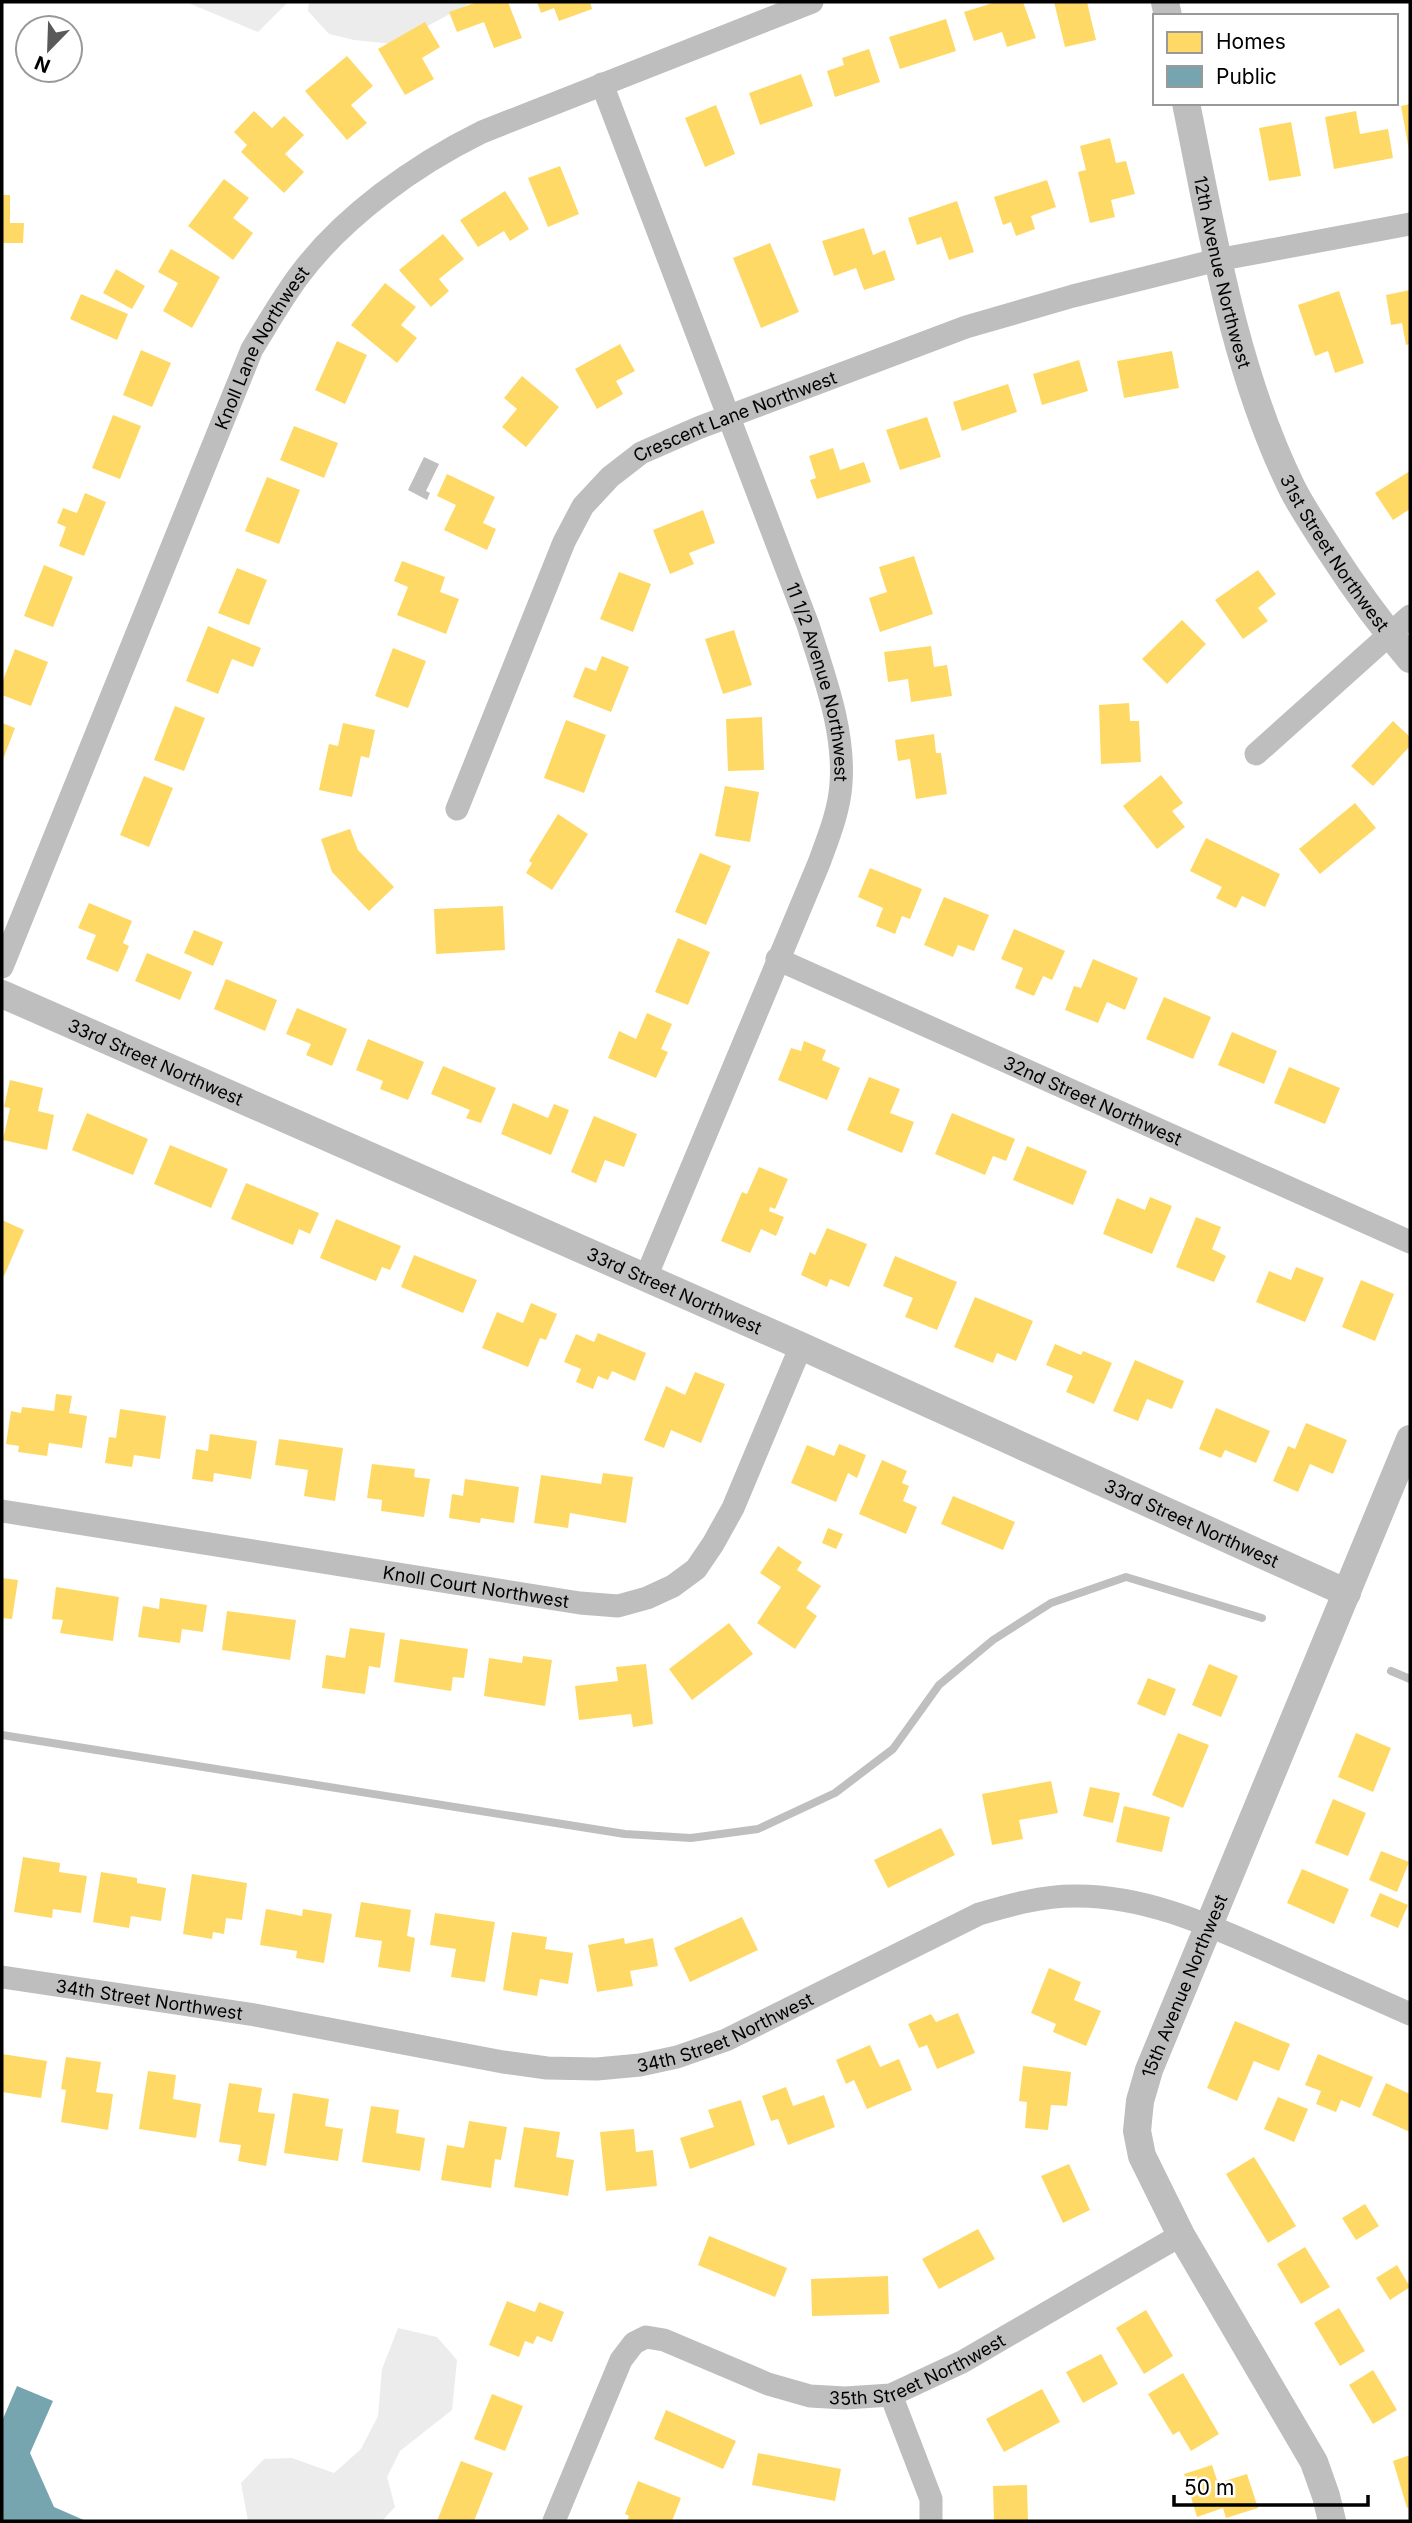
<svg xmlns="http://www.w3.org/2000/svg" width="1412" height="2523" font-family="Inter,sans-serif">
	<rect width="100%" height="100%" fill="#fff"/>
	<path fill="#ececec" d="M186 2H288L258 32Z
		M309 2H472L394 44 354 40 329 34 308 11Z
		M398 2328 437 2337 457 2360 452 2410 400 2451 387 2477 395 2507 382 2521H248L241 2483 264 2459 292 2458 334 2473 361 2449 378 2416 382 2369Z"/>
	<path fill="#bfbfbf" d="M424 457 439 464 426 491 430 493 427 500 408 490Z"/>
	<path fill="#ffd966" d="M477 2H508L522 38 494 48 484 22 457 32 449 12Z
		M537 2H590L592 9 559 21 554 8 541 13Z
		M996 2H1023L1036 38 1007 47 1002 32 974 41 964 12Z
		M1054 2H1087L1096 40 1065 47Z
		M946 19 956 51 900 69 889 37Z
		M425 22 440 47 422 58 434 79 405 95 378 49Z
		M869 49 880 82 835 97 827 71 844 65 842 58Z
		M347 56 373 86 351 105 367 123 347 140 305 91Z
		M801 74 813 106 760 125 749 93Z
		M1410 104V150H1409L1401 106Z
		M716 105 735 154 705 167 685 118Z
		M254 111 272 128 284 116 304 135 285 154 304 172 284 193 241 152 247 145 234 132Z
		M1356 111 1360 134 1388 129 1393 158 1334 169 1325 117Z
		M1291 122 1301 176 1269 181 1259 128Z
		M1110 138 1116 163 1126 161 1135 194 1111 200 1115 217 1090 223 1078 172 1086 170 1080 146Z
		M560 166 579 214 548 227 528 178Z
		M224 179 249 198 233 218 253 233 233 260 188 226Z
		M1047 180 1056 207 1031 216 1035 229 1016 236 1011 222 1003 225 994 197Z
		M505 191 529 229 510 241 504 231 478 247 460 220Z
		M2 195H10V223H24L23 243H2Z
		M957 201 974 252 949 260 941 237 917 245 908 218Z
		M864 228 873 255 885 250 895 280 864 290 856 268 834 276 822 241Z
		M443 234 464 259 439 279 449 291 431 307 399 270Z
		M770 243 799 312 761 328 733 258Z
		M171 249 220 277 192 328 163 311 178 283 158 272Z
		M116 269 145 286 132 309 103 293Z
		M385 283 416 307 401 325 417 338 397 363 351 325Z
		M1410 290V344L1406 345 1402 323 1391 325 1386 295Z
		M1339 291 1364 363 1335 373 1328 351 1315 356 1298 305Z
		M81 294 128 314 117 340 70 319Z
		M337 341 367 355 345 404 315 390Z
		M620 344 635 371 616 381 623 394 597 409 575 369Z
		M141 350 171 363 152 407 123 395Z
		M1172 351 1179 388 1124 398 1117 361Z
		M1079 360 1088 391 1042 405 1033 374Z
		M522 376 559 407 526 447 502 427 517 409 504 398Z
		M1008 384 1017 412 962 431 953 402Z
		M113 415 141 426 120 479 92 468Z
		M927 417 941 457 900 470 886 430Z
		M294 426 338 443 324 478 280 460Z
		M833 448 840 470 864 462 871 482 817 499 810 480 816 478 809 456Z
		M1410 471V509L1393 520 1375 493Z
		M447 474 495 497 483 523 496 529 487 550 444 530 456 505 437 496Z
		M267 477 300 490 279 544 245 531Z
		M85 493 106 502 84 556 59 546 66 527 57 523 63 508 77 513Z
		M703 510 715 543 689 553 694 564 670 574 653 530Z
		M914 556 933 614 880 632 869 598 887 592 879 567Z
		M402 561 445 577 440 592 459 599 446 634 397 615 408 587 394 581Z
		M44 565 73 577 53 627 24 616Z
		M237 568 267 580 249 625 218 613Z
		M1258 570 1276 594 1258 608 1268 621 1243 639 1215 600Z
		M619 572 651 584 633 632 600 619Z
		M1182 620 1206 644 1167 684 1142 659Z
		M208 626 261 648 253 667 232 659 218 694 186 681Z
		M734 630 752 685 723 694 705 639Z
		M931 646 934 667 947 665 952 696 911 702 908 679 888 682 884 652Z
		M393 648 426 661 408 708 375 696Z
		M15 649 48 662 31 706 2 695V683Z
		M602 656 629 667 611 712 573 697 585 667 596 671Z
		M1129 703 1130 721H1139L1141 762 1101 764 1099 705Z
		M175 706 205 718 184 771 154 760Z
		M762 717 764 770 728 771 726 719Z
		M566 720 606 735 584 793 544 778Z
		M1393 721 1410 737V746L1373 786 1351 766Z
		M2 723 15 728 2 762Z
		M343 723 375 730 369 758 361 756 352 797 319 790 329 744 338 746Z
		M934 734 936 753H941L947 794 916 799 910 759 898 761 895 740Z
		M1161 775 1183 803 1172 811 1185 827 1157 849 1123 806Z
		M144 776 173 788 149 847 120 835Z
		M725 786 759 792 750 842 715 836Z
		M1355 803 1376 828 1320 874 1299 849Z
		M558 814 588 834 552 890 526 873 532 863 529 861Z
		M350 829 358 850 394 887 369 911 332 872 321 839Z
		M1206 838 1280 874 1265 907 1242 896 1236 908 1216 898 1222 887 1190 871Z
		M700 853 731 866 706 925 675 912Z
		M870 868 922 889 910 919 902 916 895 934 876 926 883 908 858 897Z
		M944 897 989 915 974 951 958 945 953 957 924 945Z
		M89 903 132 921 123 943 129 946 118 972 86 959 96 935 78 928Z
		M503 906 505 950 436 954 434 909Z
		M1014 929 1065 951 1052 980 1043 976 1034 996 1015 988 1023 968 1001 959Z
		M194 930 223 942 213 966 184 953Z
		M678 938 710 952 688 1005 655 992Z
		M147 953 192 972 180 1000 135 981Z
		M1093 959 1138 978 1125 1010 1107 1002 1098 1023 1065 1010 1074 986 1081 988Z
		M226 979 277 1000 265 1031 214 1009Z
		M1164 997 1211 1017 1193 1059 1146 1039Z
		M297 1008 347 1029 332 1066 306 1055 311 1044 286 1034Z
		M647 1013 672 1024 661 1049 668 1052 656 1078 608 1058 619 1031 636 1039Z
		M1232 1032 1277 1051 1264 1084 1218 1065Z
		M368 1039 424 1062 408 1100 380 1089 383 1081 356 1070Z
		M804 1041 826 1050 822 1060 840 1068 827 1100 778 1080 791 1048 801 1051Z
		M443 1066 496 1088 481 1123 466 1118 470 1110 431 1094Z
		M1289 1067 1340 1088 1325 1124 1274 1103Z
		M869 1077 900 1089 890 1113 914 1122 902 1153 847 1130Z
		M10 1080 43 1088 38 1111 54 1115 47 1150 3 1140 10 1108 4 1107Z
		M513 1103 548 1118 554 1104 569 1110 551 1155 501 1134Z
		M87 1113 148 1139 133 1175 72 1150Z
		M952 1113 1015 1139 1006 1161 993 1156 985 1175 935 1154Z
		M594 1116 637 1134 624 1167 605 1160 596 1183 571 1172Z
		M170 1145 228 1169 211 1208 154 1184Z
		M1027 1146 1087 1171 1073 1205 1013 1180Z
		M759 1167 788 1179 775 1209 770 1207 769 1211 784 1217 776 1236 761 1229 750 1253 721 1241 742 1192 747 1194Z
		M246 1183 319 1213 310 1234 299 1229 293 1245 231 1219Z
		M1150 1197 1172 1206 1152 1254 1103 1234 1117 1198 1145 1210Z
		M1196 1217 1221 1227 1212 1249 1226 1256 1214 1282 1176 1267Z
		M336 1219 401 1246 390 1270 382 1267 376 1281 320 1258Z
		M2 1220 24 1230 4 1276 2 1275Z
		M827 1228 867 1244 849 1287 830 1279 827 1287 801 1275 810 1252 815 1255Z
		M414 1255 477 1280 463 1313 401 1287Z
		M895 1256 957 1282 937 1330 905 1317 913 1298 883 1286Z
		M1296 1267 1324 1278 1305 1322 1256 1302 1269 1271 1291 1280Z
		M1361 1280 1394 1294 1375 1341 1342 1327Z
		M975 1297 1033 1321 1016 1361 997 1353 993 1363 954 1347Z
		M531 1303 557 1314 546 1340 540 1338 528 1367 482 1348 497 1312 523 1323Z
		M598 1333 646 1353 635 1381 612 1371 608 1380 598 1376 593 1389 576 1382 581 1369 564 1362 576 1334 594 1342Z
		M1055 1344 1081 1355 1083 1351 1112 1363 1094 1404 1066 1392 1073 1376 1046 1365Z
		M1135 1360 1184 1381 1172 1409 1147 1399 1138 1421 1113 1411Z
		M695 1372 725 1384 701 1443 671 1430 664 1448 644 1440 666 1386 685 1395Z
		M56 1394 72 1396 69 1413 87 1416 82 1448 49 1443 47 1456 18 1452 19 1446 6 1444 11 1411 21 1413 22 1407 54 1411Z
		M1216 1408 1270 1431 1256 1463 1225 1450 1221 1458 1199 1449Z
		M120 1409 166 1416 160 1459 134 1455 132 1467 105 1463 109 1437 116 1438Z
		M1306 1423 1347 1440 1333 1474 1310 1464 1298 1492 1273 1481 1288 1446 1295 1449Z
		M210 1434 257 1441 251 1479 214 1473 213 1482 192 1479 196 1449 208 1451Z
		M279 1439 343 1448 335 1501 304 1496 308 1470 275 1465Z
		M839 1444 866 1455 857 1478 848 1473 836 1502 791 1483 807 1445 834 1456Z
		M882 1460 907 1471 902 1483 909 1486 903 1501 917 1507 906 1534 859 1514Z
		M372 1464 415 1469 414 1477 430 1479 424 1517 381 1511 382 1500 367 1498Z
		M603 1473 633 1477 626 1523 570 1513 568 1528 534 1523 541 1475 601 1484Z
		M465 1479 519 1487 514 1523 481 1518 480 1523 449 1518 452 1494 463 1496Z
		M953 1496 1015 1522 1003 1550 941 1524Z
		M828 1528 843 1534 836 1549 822 1543Z
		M778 1546 802 1562 797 1570 821 1586 806 1608 817 1616 795 1649 757 1623 781 1587 760 1573Z
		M2 1578 18 1580 12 1619 2 1618Z
		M56 1587 119 1597 113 1641 60 1633 63 1620 52 1619Z
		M160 1598 207 1605 203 1632 182 1629 180 1643 138 1637 143 1606 159 1609Z
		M227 1611 296 1620 290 1660 222 1650Z
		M729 1623 753 1654 692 1700 669 1669Z
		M350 1628 385 1633 380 1668 369 1666 365 1694 322 1688 326 1655 345 1658Z
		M400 1639 468 1649 464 1678 453 1677 451 1691 394 1682Z
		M523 1656 552 1660 545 1706 484 1696 489 1658 522 1663Z
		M646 1664 653 1724 633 1727 631 1714 579 1720 575 1686 618 1681 616 1667Z
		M1209 1664 1238 1676 1221 1717 1192 1705Z
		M1148 1678 1176 1689 1165 1716 1137 1704Z
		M1178 1733 1209 1745 1183 1808 1152 1795Z
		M1356 1733 1391 1748 1373 1792 1338 1777Z
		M1051 1781 1058 1813 1019 1820 1023 1839 992 1845 982 1794Z
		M1090 1787 1120 1793 1113 1823 1083 1816Z
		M1333 1799 1366 1813 1348 1856 1315 1843Z
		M1124 1806 1170 1817 1162 1852 1116 1842Z
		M941 1828 955 1855 888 1888 874 1860Z
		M1381 1851 1409 1862 1397 1892 1369 1880Z
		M23 1857 60 1863 59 1872 87 1876 81 1913 53 1909 52 1918 14 1912Z
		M1302 1869 1349 1889 1334 1924 1287 1903Z
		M101 1872 137 1878V1883L166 1888 161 1921 131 1916 129 1928 93 1922Z
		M192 1874 247 1883 242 1920 226 1918 224 1934 213 1932 212 1939 183 1934Z
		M1380 1893 1408 1905 1398 1928 1370 1916Z
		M361 1902 411 1910 407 1936 415 1938 410 1972 378 1967 382 1941 355 1937Z
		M266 1909 302 1916 303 1909 332 1914 324 1963 296 1958 297 1951 260 1945Z
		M435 1913 495 1922 485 1982 451 1977 456 1949 430 1945Z
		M742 1917 758 1950 690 1982 674 1948Z
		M512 1932 547 1937 545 1949 573 1953 568 1984 540 1979 537 1996 503 1990Z
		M624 1938 625 1944 653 1938 658 1966 630 1971 633 1986 597 1992 588 1945Z
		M1049 1968 1081 1982 1074 2000 1101 2011 1086 2046 1053 2032 1056 2024 1031 2013Z
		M958 2013 975 2053 937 2069 927 2045 919 2048 908 2024 931 2014 936 2022Z
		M1235 2021 1290 2044 1279 2071 1254 2061 1237 2101 1207 2088Z
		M870 2045 880 2067 899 2059 912 2090 867 2109 854 2080 846 2084 836 2060Z
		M2 2054 47 2061 41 2098 2 2092Z
		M1318 2054 1373 2077 1360 2108 1341 2100 1336 2112 1316 2104 1321 2091 1305 2085Z
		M66 2057 101 2062 96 2092 113 2094 108 2130 61 2122 66 2090 61 2089Z
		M1023 2066 1071 2072 1067 2106 1051 2105 1048 2130 1025 2128 1027 2102 1019 2101Z
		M148 2071 176 2075 173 2099 201 2104 196 2138 139 2129Z
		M229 2083 262 2088 258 2112 275 2114 266 2166 238 2161 241 2145 219 2142Z
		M1386 2083 1410 2094V2132L1372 2115Z
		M786 2087 793 2106 824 2095 835 2127 788 2145 778 2119 771 2121 762 2096Z
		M293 2093 329 2099 325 2126 343 2129 338 2161 284 2153Z
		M1278 2097 1308 2109 1294 2142 1264 2129Z
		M741 2100 755 2145 690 2169 680 2138 714 2127 708 2110Z
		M371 2106 399 2110 396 2133 425 2138 420 2171 362 2162Z
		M469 2121 507 2127 501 2160 495 2159 491 2188 441 2180 447 2145 464 2148Z
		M524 2127 560 2132 556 2157 574 2160 568 2196 514 2187Z
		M634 2129 636 2152 653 2150 657 2186 606 2191 600 2132Z
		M1254 2157 1296 2226 1268 2243 1226 2174Z
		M1069 2164 1090 2210 1063 2223 1041 2176Z
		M1365 2204 1379 2226 1356 2240 1342 2218Z
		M978 2229 995 2259 939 2289 922 2259Z
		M709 2236 787 2268 775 2297 698 2265Z
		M1305 2247 1330 2287 1301 2304 1277 2264Z
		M1397 2265 1410 2287 1390 2300 1376 2278Z
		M888 2276 889 2314 812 2316 811 2279Z
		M507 2301 535 2312 539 2302 564 2312 552 2342 537 2336 533 2344 525 2341 519 2357 489 2345Z
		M1339 2308 1365 2351 1340 2366 1314 2323Z
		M1146 2310 1173 2356 1144 2374 1116 2328Z
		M1101 2354 1118 2384 1083 2403 1066 2372Z
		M1373 2370 1397 2410 1373 2424 1349 2385Z
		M1183 2373 1219 2434 1191 2451 1179 2431 1173 2435 1148 2394Z
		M1042 2389 1060 2422 1004 2452 986 2419Z
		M492 2394 523 2406 505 2451 474 2439Z
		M666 2410 736 2441 723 2469 654 2439Z
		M758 2453 841 2469 835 2501 752 2485Z
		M1410 2455V2507L1407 2508 1393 2461Z
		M461 2461 493 2473 474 2521H437Z
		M1212 2465 1218 2483 1247 2474 1258 2508 1226 2518 1223 2508 1197 2517 1184 2474Z
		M638 2481 681 2498 672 2521H627L629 2516 625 2514Z
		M1027 2485 1028 2521H994L993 2486Z"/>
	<path fill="#76a5af" d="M17 2386 53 2401 30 2453 54 2507 86 2521H2V2421Z"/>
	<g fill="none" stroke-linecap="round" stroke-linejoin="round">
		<path stroke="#bfbfbf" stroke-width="8" d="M1391 1671 1410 1679
			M2 1735 625 1834 691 1838 758 1829 835 1793 893 1749 939 1685 993 1640 1051 1603 1126 1577 1262 1618"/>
		<g stroke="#bebebe" stroke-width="23">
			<path id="s1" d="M602 84 808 625C824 676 845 730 841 784 839 812 828 838 819 863L646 1277"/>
			<path d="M1256 754 1410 616"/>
			<path id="s2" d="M457 809 564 542 583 506 610 477 641 453 698 428 966 327 1073 296 1217 260 1410 224"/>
			<path id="s3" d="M777 959 1410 1242"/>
			<path id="s4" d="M2 967 252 349C267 325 281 300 298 277 343 216 415 165 482 132L812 2"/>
			<path id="s5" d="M2 1511 580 1603 618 1606 647 1598 673 1586 696 1569 713 1544 733 1508 801 1346"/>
			<path id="s6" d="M2 1977 255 2015 503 2062 547 2068 597 2069 640 2065 677 2057 726 2040 979 1914C1010 1905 1042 1896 1074 1896 1143 1895 1207 1924 1268 1951 1316 1972 1363 1993 1410 2014"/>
			<path d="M891 2395 931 2499V2521"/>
			<path id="s7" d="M554 2521 621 2360 634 2343 646 2337 664 2340 768 2384 810 2396 845 2398 891 2395 962 2362 1181 2235"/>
		</g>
		<g stroke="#bebebe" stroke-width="28">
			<path d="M1165 2 1168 16"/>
			<path id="s8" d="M1186 103C1212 231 1234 370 1292 488 1303 510 1318 531 1331 552 1355 589 1381 625 1410 659"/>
			<path id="s9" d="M2 994 801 1346 1347 1593"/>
			<path id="s10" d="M1332 2521 1326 2496 1314 2462 1181 2235 1142 2156 1137 2131 1140 2101 1149 2070 1410 1439"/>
		</g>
	</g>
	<g text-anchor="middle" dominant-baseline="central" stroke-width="7" stroke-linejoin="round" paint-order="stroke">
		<g font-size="18" fill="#000" stroke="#fff">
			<text stroke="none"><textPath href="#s8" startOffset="173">12th Avenue Northwest</textPath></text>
			<text stroke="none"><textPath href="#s4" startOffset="672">Knoll Lane Northwest</textPath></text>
			<text stroke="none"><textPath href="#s2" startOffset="508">Crescent Lane Northwest</textPath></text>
			<text stroke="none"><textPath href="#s8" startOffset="478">31st Street Northwest</textPath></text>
			<text stroke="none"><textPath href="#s1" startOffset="637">11 1/2 Avenue Northwest</textPath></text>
			<text stroke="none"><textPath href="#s9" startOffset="168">33rd Street Northwest</textPath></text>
			<text stroke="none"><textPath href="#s3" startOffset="346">32nd Street Northwest</textPath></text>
			<text stroke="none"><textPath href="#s9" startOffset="735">33rd Street Northwest</textPath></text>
			<text stroke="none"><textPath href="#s9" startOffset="1302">33rd Street Northwest</textPath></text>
			<text stroke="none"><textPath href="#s5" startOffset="480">Knoll Court Northwest</textPath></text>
			<text stroke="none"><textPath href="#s10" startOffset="592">15th Avenue Northwest</textPath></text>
			<text stroke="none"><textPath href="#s6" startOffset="149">34th Street Northwest</textPath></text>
			<text stroke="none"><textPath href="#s6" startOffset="737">34th Street Northwest</textPath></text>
			<text stroke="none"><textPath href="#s7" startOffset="497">35th Street Northwest</textPath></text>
		</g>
	</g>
	<rect width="1412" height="2523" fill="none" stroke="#000000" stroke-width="7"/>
	<rect x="1153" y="14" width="245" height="91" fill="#ffffff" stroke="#999999" stroke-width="2"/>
	<rect x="1167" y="32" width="35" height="21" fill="#ffd966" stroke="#999999" stroke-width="2"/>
	<text x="1216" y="49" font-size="21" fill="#000000">Homes</text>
	<rect x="1167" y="66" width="35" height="21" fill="#76a5af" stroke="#999999" stroke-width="2"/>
	<text x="1216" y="84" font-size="21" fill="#000000">Public</text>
	<g transform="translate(49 49) rotate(203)"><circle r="33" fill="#ffffff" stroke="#999999" stroke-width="2"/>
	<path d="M0-5L12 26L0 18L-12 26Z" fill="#595959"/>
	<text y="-10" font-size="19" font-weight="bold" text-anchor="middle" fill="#000000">N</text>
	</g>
	<path d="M1174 2495v10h194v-10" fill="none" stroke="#000000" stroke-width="3.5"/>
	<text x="1184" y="2495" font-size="21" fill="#000000" stroke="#ffffff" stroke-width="5" paint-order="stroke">50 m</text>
</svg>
